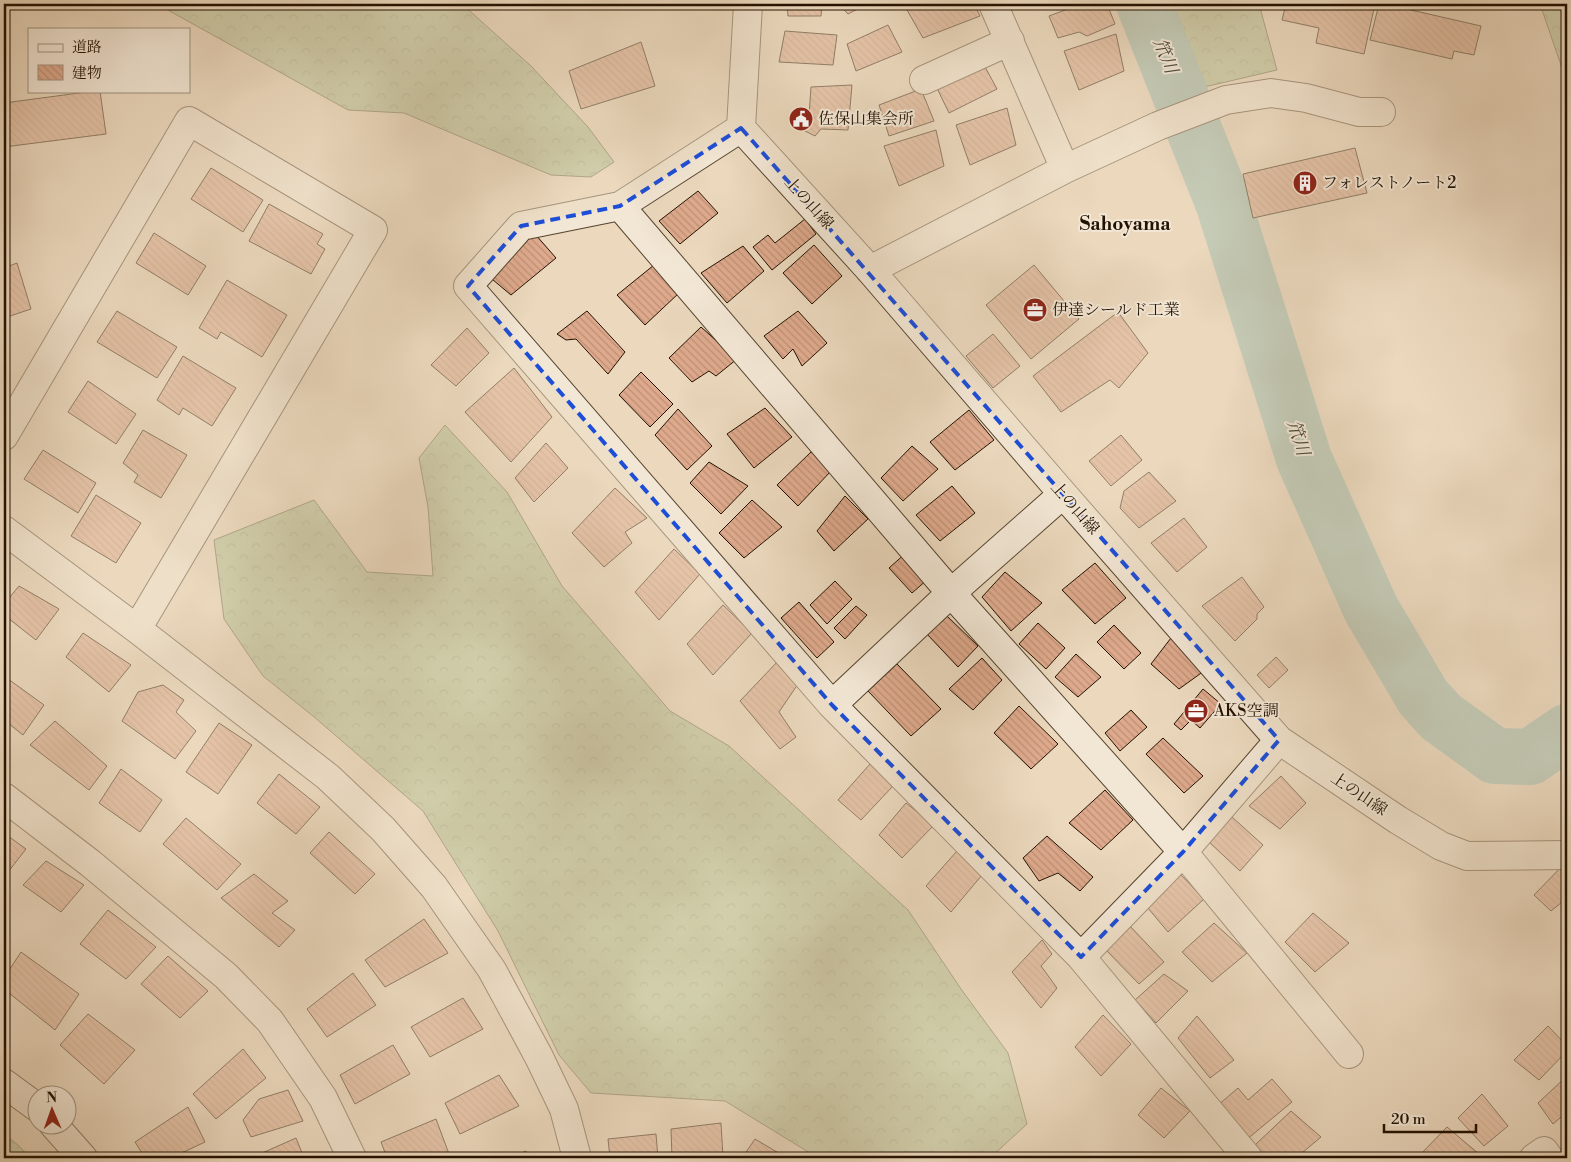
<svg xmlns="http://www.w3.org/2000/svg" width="1571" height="1162" font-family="'Libre Bodoni','Noto Serif JP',serif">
	<defs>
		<pattern id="forest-crowns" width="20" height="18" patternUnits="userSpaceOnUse" patternTransform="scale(1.25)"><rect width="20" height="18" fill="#b2c095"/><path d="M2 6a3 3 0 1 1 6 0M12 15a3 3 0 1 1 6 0" fill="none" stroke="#99a47f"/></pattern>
		<pattern id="park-dots" width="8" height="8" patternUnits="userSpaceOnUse" patternTransform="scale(1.25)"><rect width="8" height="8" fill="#b2c095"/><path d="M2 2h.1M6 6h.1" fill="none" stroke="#99a47f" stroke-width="1.8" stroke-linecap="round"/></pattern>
		<pattern id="building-back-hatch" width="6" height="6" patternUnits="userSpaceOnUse" patternTransform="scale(1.25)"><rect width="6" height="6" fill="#dea98c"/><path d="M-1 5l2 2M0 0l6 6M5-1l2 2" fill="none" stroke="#be9077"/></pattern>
	</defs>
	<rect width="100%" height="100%" fill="#ebd8bd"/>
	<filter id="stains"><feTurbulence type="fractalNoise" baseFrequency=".004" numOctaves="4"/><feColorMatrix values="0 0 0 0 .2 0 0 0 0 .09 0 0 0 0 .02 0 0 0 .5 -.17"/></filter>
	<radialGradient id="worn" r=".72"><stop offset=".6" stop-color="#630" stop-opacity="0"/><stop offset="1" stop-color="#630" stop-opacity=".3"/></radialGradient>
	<path fill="url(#forest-crowns)" stroke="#6a694a" d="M157 4H462L531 66 588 127 614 162 591 177 551 175 404 113 348 110Z
		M1159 4H1259L1277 70 1200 88Z
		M1540 4H1567V105L1563 71Z
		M445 425 507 492 562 586 670 711 729 746 908 910 961 989 1008 1053 1027 1124 990 1158H818L725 1101 591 1093 559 1055 498 931 423 811 313 716 263 676 224 619 214 540 314 500 367 572 433 576 428 507 419 458Z"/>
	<path fill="url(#park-dots)" stroke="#6a694a" d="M4 1134 18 1145 30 1158H4Z"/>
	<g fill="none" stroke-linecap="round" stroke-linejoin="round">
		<path stroke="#98baaf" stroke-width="56" d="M1144 4 1224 205 1304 459 1371 609 1423 697 1441 717 1495 756 1530 757 1567 732"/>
	</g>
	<path fill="url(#building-back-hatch)" stroke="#231200" d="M787 4H822L821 16H788Z
		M839 4H867L848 14Z
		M921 4H974L980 16 923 38 907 10Z
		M1081 4H1107L1115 24 1087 36 1079 32 1058 38 1049 16Z
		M1286 4H1375L1364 54 1316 43 1319 28 1282 20Z
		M1379 4H1385L1481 26 1474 55 1454 51 1452 59 1370 40Z
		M888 25 902 52 856 71 847 44Z
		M785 31 837 35 833 65 779 62Z
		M1116 34 1124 71 1079 90 1064 51Z
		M641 42 655 86 581 109 569 71Z
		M984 65 997 89 949 113 935 84Z
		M852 85 848 130 821 129 815 136 799 128 809 116 811 87Z
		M921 89 934 121 889 136 879 105Z
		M94 91H100L106 134 4 147V103Z
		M1007 108 1016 145 970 165 956 125Z
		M936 130 944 166 899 186 884 146Z
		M1355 148 1367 193 1253 218 1243 174Z
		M211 168 263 200 243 232 191 199Z
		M698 191 718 213 680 244 659 221Z
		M269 204 323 234 317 244 325 249 311 274 249 241Z
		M805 219 816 234 772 270 753 247 768 235 775 243Z
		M154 233 206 266 188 295 136 263Z
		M535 234 556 258 511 295 486 274Z
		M814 245 842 276 812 304 783 273Z
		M743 246 764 271 727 303 701 273Z
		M17 263 31 309 4 318V268Z
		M654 265 679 293 645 325 617 295Z
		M1034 265 1079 319 1031 359 986 305Z
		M227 280 287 315 262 357 221 332 217 339 199 328Z
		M117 311 177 347 157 378 97 342Z
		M587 311 625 352 608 374 576 339 566 340 557 334Z
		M798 311 827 343 802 366 793 349 783 359 764 336Z
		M1118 312 1148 353 1119 388 1110 380 1061 412 1033 376Z
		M701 327 737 359 716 376 709 371 692 382 669 358Z
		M467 328 489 353 456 386 431 365Z
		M993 334 1020 366 993 388 966 356Z
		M183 356 236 388 212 426 183 408 179 415 157 400Z
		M514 368 552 417 511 462 465 412Z
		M641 372 673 404 650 427 619 395Z
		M88 381 136 414 116 444 68 412Z
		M765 408 792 437 754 468 727 434Z
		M678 409 712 446 687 470 655 435Z
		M969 410 994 440 955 470 930 442Z
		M143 430 187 455 161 498 134 482 138 475 123 463Z
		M1121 435 1142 460 1111 486 1089 461Z
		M546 443 568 468 534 502 515 478Z
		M912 446 938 469 903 501 881 478Z
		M43 450 96 483 78 513 24 479Z
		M811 452 831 471 798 506 777 485Z
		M709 462 748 486 721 514 690 483Z
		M1149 472 1176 501 1139 528 1120 508 1124 491Z
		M952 486 975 513 940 541 916 515Z
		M615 488 647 518 625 532 632 543 604 567 572 533Z
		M96 495 141 523 116 563 71 536Z
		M845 496 868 519 834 551 817 531Z
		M752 500 782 527 744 558 719 533Z
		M1184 518 1207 547 1177 572 1151 543Z
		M674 549 700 574 659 620 635 592Z
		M907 552 928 579 912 593 889 568Z
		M1095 563 1126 598 1095 624 1062 590Z
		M1005 572 1042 603 1011 631 982 597Z
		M1242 577 1264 607 1257 614V619L1235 641 1202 606Z
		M835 581 852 599 827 624 810 605Z
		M19 586 59 609 36 640 4 615V604Z
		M799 602 834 642 817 658 781 618Z
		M723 605 752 633 713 675 687 644Z
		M856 606 867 615 845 639 834 628Z
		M946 615 978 646 958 667 926 633Z
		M1038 623 1065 648 1046 669 1019 644Z
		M1114 625 1141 653 1124 669 1097 642Z
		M83 633 131 665 109 692 66 657Z
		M1171 638 1204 671 1179 689 1151 664Z
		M1076 654 1101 677 1078 697 1055 677Z
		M1276 657 1288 670 1269 688 1257 675Z
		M982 658 1002 680 973 710 949 689Z
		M779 660 798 684 779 712 796 737 780 749 740 701Z
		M897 664 941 709 911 736 868 691Z
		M4 676 44 705 23 735 4 720Z
		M163 685 184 700 176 712 196 731 175 759 122 721 138 692Z
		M1203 689 1221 704 1200 728 1191 720 1181 730 1174 724Z
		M1019 706 1058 744 1031 769 994 733Z
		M1131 710 1147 727 1120 751 1105 733Z
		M55 721 107 766 89 790 30 745Z
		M219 723 252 745 218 794 186 772Z
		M1163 738 1203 776 1184 793 1146 754Z
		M870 764 893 786 861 820 838 800Z
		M121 769 162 800 140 832 99 803Z
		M279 774 320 807 296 834 257 803Z
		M1281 776 1306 803 1280 829 1249 806Z
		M1105 790 1133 820 1101 850 1069 823Z
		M906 803 934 825 902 858 879 835Z
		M1232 817 1263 845 1240 871 1208 841Z
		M186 818 241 864 217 890 163 844Z
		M329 832 375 874 355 894 310 853Z
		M4 833 26 849 5 876 4 875Z
		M1047 836 1093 877 1080 891 1058 873 1039 881 1023 858Z
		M957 851 982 875 951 912 926 886Z
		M46 861 84 885 61 912 23 885Z
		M1566 862 1567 898 1551 911 1534 895Z
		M254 874 288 901 272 913 295 930 279 947 221 898Z
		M1181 875 1204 899 1168 932 1147 907Z
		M108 910 156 947 126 979 80 944Z
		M1313 913 1349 943 1315 972 1285 942Z
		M424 919 448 953 385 987 365 960Z
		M1214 923 1247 953 1212 982 1182 952Z
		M1129 925 1164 962 1139 984 1104 948Z
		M1042 940 1052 954 1041 966 1057 988 1041 1008 1012 972Z
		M21 952 79 994 55 1030 4 989V978Z
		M168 956 208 991 180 1018 141 984Z
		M353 973 376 1005 327 1037 307 1009Z
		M1164 974 1188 991 1156 1023 1135 1000Z
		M463 998 483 1029 430 1057 411 1027Z
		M88 1014 135 1050 104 1084 60 1045Z
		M1103 1015 1131 1044 1101 1076 1075 1047Z
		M1197 1016 1234 1060 1210 1078 1178 1038Z
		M1548 1026 1567 1046V1051L1539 1080 1514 1060Z
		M393 1045 410 1074 355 1104 340 1075Z
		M243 1049 266 1078 216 1119 193 1094Z
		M499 1075 519 1106 460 1134 445 1103Z
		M1567 1076V1112L1553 1124 1538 1103Z
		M1272 1079 1292 1102 1246 1140 1217 1106 1238 1088 1248 1100Z
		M1161 1088 1190 1111 1164 1138 1138 1115Z
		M288 1090 303 1121 251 1137 243 1120 259 1099Z
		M1482 1094 1508 1126 1484 1146 1458 1118Z
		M188 1107 205 1142 171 1158H145L135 1142Z
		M1291 1111 1321 1137 1296 1158H1263L1254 1146Z
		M436 1119 449 1154 437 1158H387L381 1142Z
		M721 1123 723 1157 672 1158 671 1129Z
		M1447 1127 1479 1154 1474 1158H1417Z
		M656 1134 658 1158H610L608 1139Z
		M296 1138 304 1158H251Z
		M755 1139 787 1158H742Z
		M526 1151 529 1158H509Z"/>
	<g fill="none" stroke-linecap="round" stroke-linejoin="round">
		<defs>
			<path id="street" d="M748 4 741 128 870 270 1063 494 1279 740 1398 820 1441 846 1467 856 1567 855
				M993 4 1065 169
				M924 80 1010 41
				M741 128 620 206 521 226 468 286 832 705 1081 957 1248 1158
				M620 206 951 593 1183 852 1349 1054
				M870 270 1065 169 1158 126 1226 100 1271 93 1306 98 1359 112H1381
				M4 436 189 121 373 230 137 629
				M4 530 137 629 328 777 383 829 434 887 492 970 539 1057 564 1109 577 1158
				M832 705 951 593 1063 494
				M4 797 90 863 226 976 270 1021 323 1098 352 1158
				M1081 957 1183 852 1279 740
				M1534 1158 1544 1151 1549 1158"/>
			<path id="secondary" d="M4 1083 38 1108
				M53 1124 83 1158"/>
		</defs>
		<use href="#street" stroke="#55442f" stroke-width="30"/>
		<use href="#secondary" stroke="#231200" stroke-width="30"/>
		<use href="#street" stroke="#f2e6d4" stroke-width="28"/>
		<use href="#secondary" stroke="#f2e6d4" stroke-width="28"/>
	</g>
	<path d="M0 0H1571V1162H0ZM741 128 1279 740 1183 852 1081 957 832 705 468 286 521 226 620 206Z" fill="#ebd8bd" fill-opacity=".55" fill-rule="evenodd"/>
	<path fill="none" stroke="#1d4ed8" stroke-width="4" stroke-dasharray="10 6" stroke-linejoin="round" d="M741 128 1279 740 1183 852 1081 957 832 705 468 286 521 226 620 206Z"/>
	<defs>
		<symbol id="civic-disc" viewBox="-11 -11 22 22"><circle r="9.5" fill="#8f2418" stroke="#f2e6d4"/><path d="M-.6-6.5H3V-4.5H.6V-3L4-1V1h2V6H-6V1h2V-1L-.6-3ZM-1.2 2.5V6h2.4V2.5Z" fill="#fff"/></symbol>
		<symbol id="building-disc" viewBox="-11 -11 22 22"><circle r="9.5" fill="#8f2418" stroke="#f2e6d4"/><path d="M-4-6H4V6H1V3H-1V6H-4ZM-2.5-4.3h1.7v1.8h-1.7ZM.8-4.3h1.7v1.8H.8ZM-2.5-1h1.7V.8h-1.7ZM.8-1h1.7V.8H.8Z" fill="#fff"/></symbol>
		<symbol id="office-disc" viewBox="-11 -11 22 22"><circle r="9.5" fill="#8f2418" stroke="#f2e6d4"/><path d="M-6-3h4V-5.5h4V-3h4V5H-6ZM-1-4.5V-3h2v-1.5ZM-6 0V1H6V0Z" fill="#fff"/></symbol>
	</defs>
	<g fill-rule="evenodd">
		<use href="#civic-disc" x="787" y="105" width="28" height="28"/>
		<use href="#building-disc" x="1291" y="169" width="28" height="28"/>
		<use href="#office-disc" x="1021" y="296" width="28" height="28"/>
		<use href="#office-disc" x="1182" y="697" width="28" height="28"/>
	</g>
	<g text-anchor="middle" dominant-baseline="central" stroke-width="4" stroke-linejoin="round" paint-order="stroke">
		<g font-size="16" fill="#231200" stroke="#f2e6d4" text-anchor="start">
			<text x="818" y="119">佐保山集会所</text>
			<text x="1322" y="183">フォレストノート2</text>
			<text x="1052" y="310">伊達シールド工業</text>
			<text x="1214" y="711">AKS空調</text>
		</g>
		<g font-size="16" fill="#231200" stroke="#f2e6d4">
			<text transform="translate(809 203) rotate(48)">上の山線</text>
			<text transform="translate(1075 508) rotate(49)">上の山線</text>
			<text transform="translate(1359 794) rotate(34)">上の山線</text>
		</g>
		<g font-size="18" font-style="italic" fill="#4c4d3d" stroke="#f2e6d4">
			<text transform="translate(1165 56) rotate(68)">笊川</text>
			<text transform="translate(1298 438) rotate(72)">笊川</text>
		</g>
		<g font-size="19" font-weight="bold" fill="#231200" stroke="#f2e6d4">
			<text x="1125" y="224">Sahoyama</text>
		</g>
	</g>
	<rect width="1571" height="1162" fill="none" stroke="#ebd8bd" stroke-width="20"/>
	<rect x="5" y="5" width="1561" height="1152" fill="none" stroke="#231200" stroke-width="2.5"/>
	<rect x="10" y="10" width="1551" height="1142" fill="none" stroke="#231200"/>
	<rect x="28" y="28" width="162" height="65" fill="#f2e6d4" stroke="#9f917f"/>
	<rect x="38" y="44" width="25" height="8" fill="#f2e6d4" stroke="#9f917f"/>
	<text x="72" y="52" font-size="15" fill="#231200">道路</text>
	<rect x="38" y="65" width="25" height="15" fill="url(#building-back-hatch)" stroke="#9f917f"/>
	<text x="72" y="78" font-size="15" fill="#231200">建物</text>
	<g transform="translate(52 1110) rotate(358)"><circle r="24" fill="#f2e6d4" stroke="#9f917f"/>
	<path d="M0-4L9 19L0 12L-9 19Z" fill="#8f2418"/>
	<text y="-8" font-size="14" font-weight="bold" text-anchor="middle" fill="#231200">N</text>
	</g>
	<path d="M1384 1124v8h92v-8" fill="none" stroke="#231200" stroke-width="2.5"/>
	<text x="1391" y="1124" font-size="15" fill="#231200" stroke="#f2e6d4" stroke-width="4" paint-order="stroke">20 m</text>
	<rect width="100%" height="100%" filter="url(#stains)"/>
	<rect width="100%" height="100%" fill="url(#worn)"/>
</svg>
